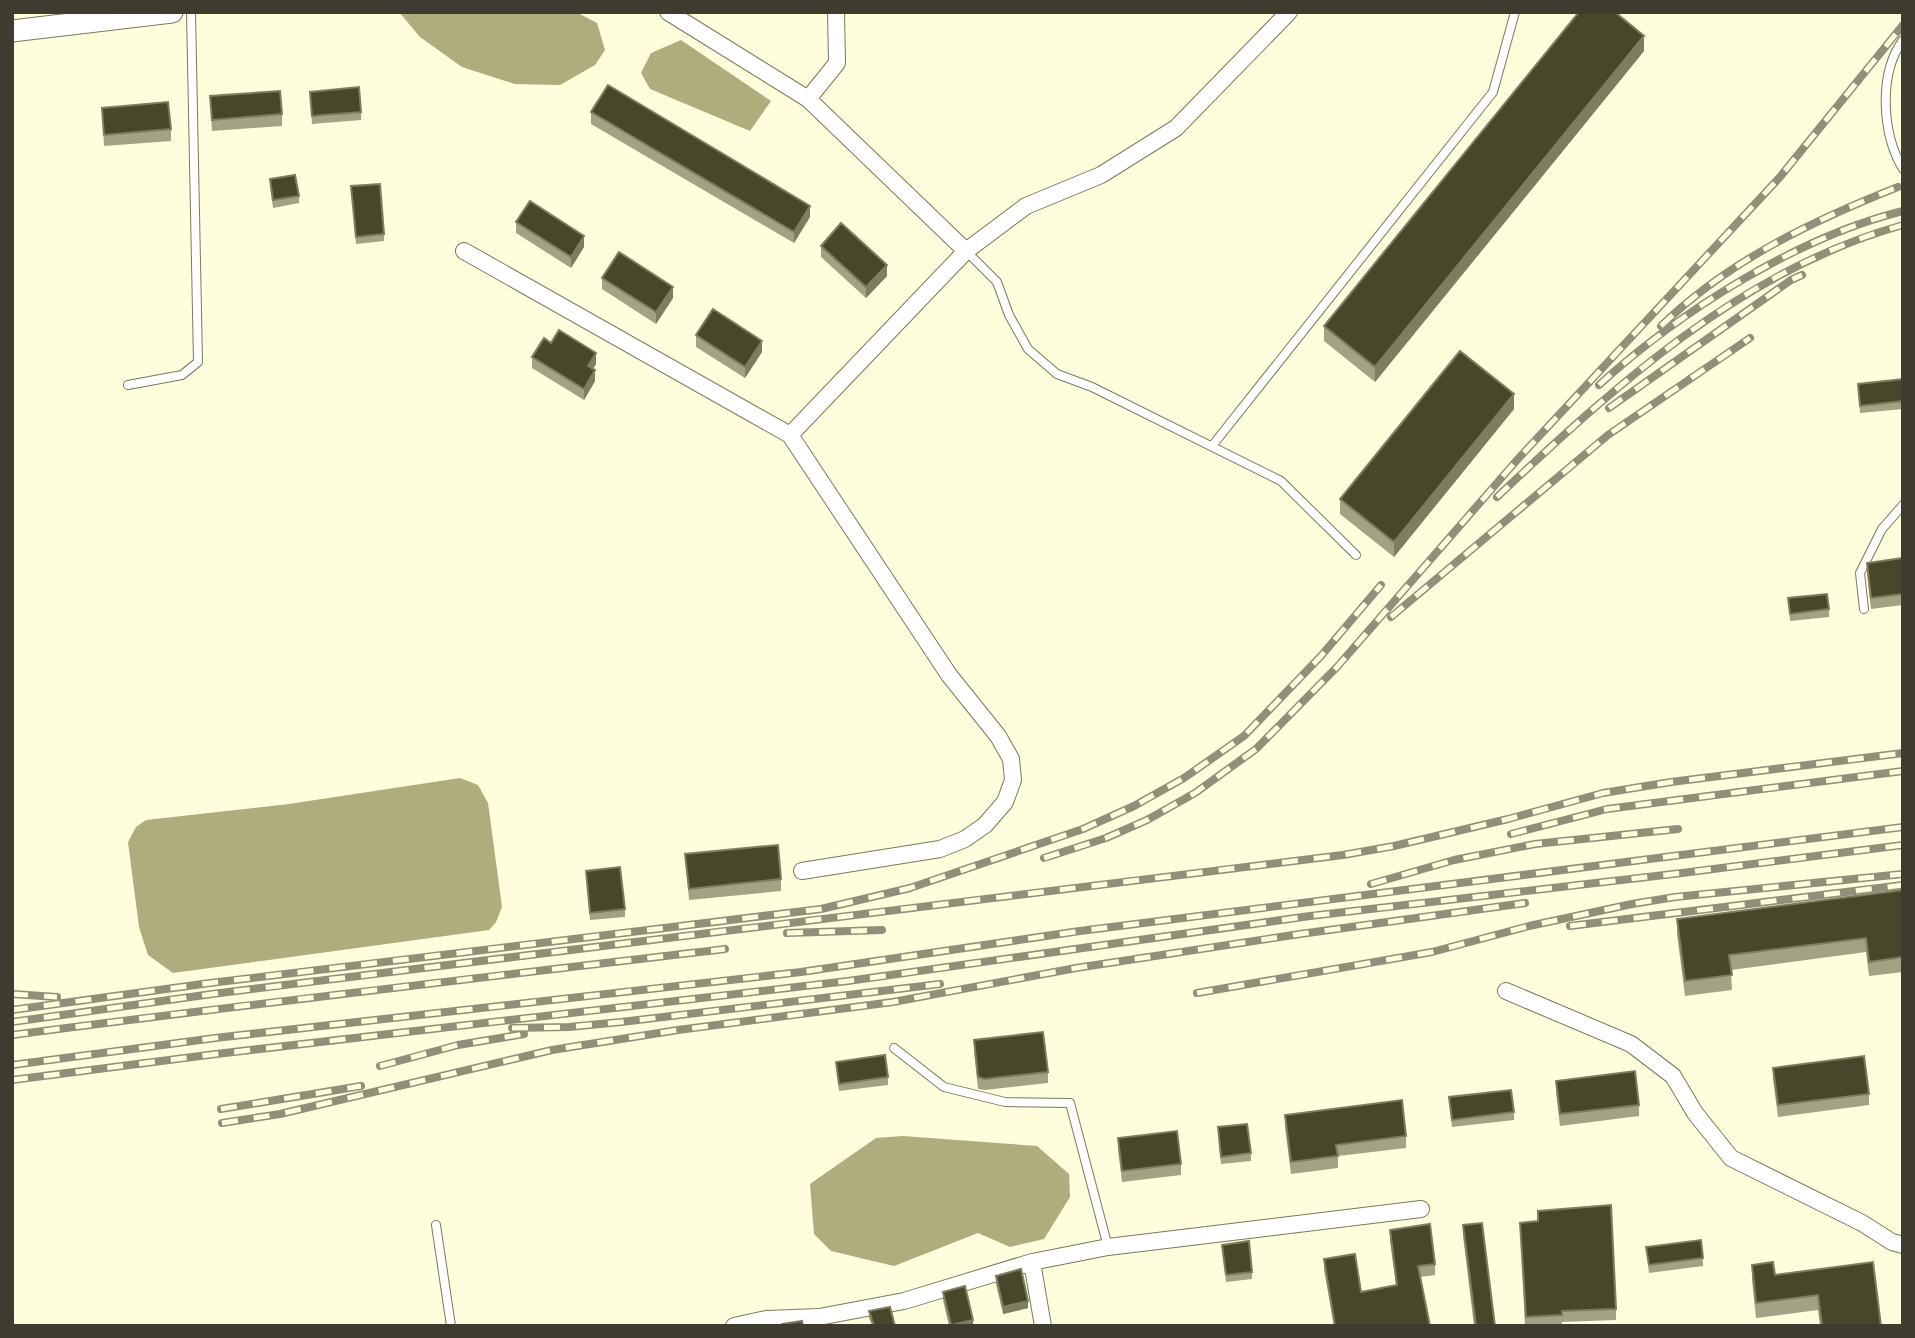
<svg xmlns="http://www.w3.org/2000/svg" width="1915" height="1338" font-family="Mulish,sans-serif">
	<rect width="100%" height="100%" fill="#fefddc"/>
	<path fill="#afac7d" d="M399 12H576L597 23 605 50 595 65 560 85 515 84 462 67 420 37Z
		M681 40 771 101 750 131 650 89 641 73 651 53Z
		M460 778 478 785 488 803 502 907 496 922 489 930 173 973 148 955 139 927 128 842 136 827 146 820 289 804Z
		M903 1136 1037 1146 1069 1174 1070 1197 1044 1239 1010 1247 978 1233 894 1266 831 1251 814 1234 810 1184 876 1138Z"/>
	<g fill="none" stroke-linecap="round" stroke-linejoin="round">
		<defs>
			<path id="service" d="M1903 40C1878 74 1882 134 1903 169
				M966 251 997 282 1009 315 1028 349 1057 374 1092 387 1281 481 1356 555
				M128 385 182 375 198 362 191 12
				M1212 446 1493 92 1515 12
				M1864 609 1860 573 1882 529 1903 505
				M894 1048 944 1087 1005 1102 1070 1103 1108 1247
				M436 1225 451 1326"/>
			<path id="minor" d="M668 12 808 99 966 251
				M808 99 837 63 836 12
				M464 251 790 435 949 675 998 736 1011 759 1013 780 1005 802 985 825 965 839 940 849 802 871
				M790 435 966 251 1026 206 1101 175 1176 128 1289 12
				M1506 991 1631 1044 1673 1076 1695 1113 1731 1158 1862 1223 1892 1242 1903 1245
				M1032 1262 1043 1326
				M734 1326 766 1319 819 1317 904 1301 1032 1262 1108 1247 1421 1209"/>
			<path id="tertiary" d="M12 31 172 12"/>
		</defs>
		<use href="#service" stroke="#7b795c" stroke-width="10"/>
		<use href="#minor" stroke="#7b795c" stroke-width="18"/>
		<use href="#tertiary" stroke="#7b795c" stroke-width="23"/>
		<use href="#service" stroke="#fff" stroke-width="8"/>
		<use href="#minor" stroke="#fff" stroke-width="16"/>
		<use href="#tertiary" stroke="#fff" stroke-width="21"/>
		<defs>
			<path id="rail" d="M1661 326C1728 261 1812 221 1898 187
				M1599 385C1679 312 1797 237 1903 211
				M1609 408 1791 280 1802 275
				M1497 497C1615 386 1743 269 1903 225
				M1391 617 1608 435 1750 338
				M1511 834 1607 809 1903 771
				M1044 858 1106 838 1147 820 1195 793 1256 749 1337 667 1517 460 1780 177 1903 25
				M1371 884 1454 860 1535 844 1678 829
				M1570 926 1903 885
				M787 933 882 930
				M1197 993 1432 952 1529 926 1632 904 1675 897 1903 874
				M12 994 57 997
				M12 1010 210 983 821 909 910 888 1083 829 1134 806 1184 778 1244 736 1321 656 1381 585
				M12 1022 212 994 1343 855 1394 846 1508 819 1603 793 1671 782 1903 753
				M512 1028 569 1027 621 1022 940 984
				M12 1035C250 1004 487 977 725 949
				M12 1065 215 1038 801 972 1080 931 1903 827
				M380 1066 458 1045 524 1034
				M12 1080 216 1054 848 981 1310 916 1682 873 1903 845
				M221 1109 361 1086
				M222 1123 280 1114 552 1050 678 1030 893 1002 1076 968 1293 935 1525 903"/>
		</defs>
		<use href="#rail" stroke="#908f79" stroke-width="8"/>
		<use href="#rail" stroke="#fefddc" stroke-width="5" stroke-dasharray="16" stroke-linecap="butt"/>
	</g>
	<path fill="#a3a284" d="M1644 51 1375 382 1324 341V326Z
		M310 92 361 112V120L312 124Z
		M210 96 282 114V126L212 131Z
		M102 108 171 129V141L104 146Z
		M591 112 810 217 794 243 591 124Z
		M270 179 299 196V203L273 208 270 186Z
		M351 186 384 234V241L356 244Z
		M516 222 584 247 571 268 516 233Z
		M821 246 887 276 866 298 821 257Z
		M602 278 673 298 656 324 602 289Z
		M696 335 762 352 745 378 696 347Z
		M551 343 596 364 593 369 595 381 584 400 532 368V357Z
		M1903 379V409L1860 413 1858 384Z
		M1514 409 1394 557 1340 514V499Z
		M1903 558V605L1871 609 1867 574V563Z
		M1788 598 1829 609V617L1790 621Z
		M685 854 781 879V891L689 900Z
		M586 871 625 909V917L590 920Z
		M1903 890V972L1869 976 1866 952 1731 970 1732 990 1685 996 1677 934V919Z
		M974 1040 1048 1072V1083L985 1090 978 1089 974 1051Z
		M836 1062 888 1077V1085L839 1091Z
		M1773 1068 1869 1094V1105L1778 1117 1773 1079Z
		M1556 1081 1639 1105V1116L1560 1126 1556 1092Z
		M1449 1097 1514 1112V1120L1452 1127Z
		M1285 1115 1406 1136V1148L1338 1156V1168L1291 1174 1285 1127Z
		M1218 1127 1251 1153V1161L1221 1164Z
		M1118 1138 1181 1164V1175L1122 1182 1118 1149Z
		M1538 1211 1616 1309V1320L1562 1322V1326H1525L1520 1223 1538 1221Z
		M1463 1225 1495 1326H1474L1463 1236Z
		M1390 1230 1435 1264V1275L1420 1277 1430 1326H1334L1324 1270V1259L1361 1292 1396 1285 1390 1241Z
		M1222 1245 1252 1272V1279L1226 1282Z
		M1646 1247 1703 1258V1266L1649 1273Z
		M1752 1265 1775 1275 1881 1326H1820L1818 1310 1756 1318 1752 1280Z
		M996 1276 1028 1308 1003 1314 996 1284Z
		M943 1292 973 1326H949L943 1300Z
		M869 1311 895 1326H872L869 1318Z"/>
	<path fill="#7f7d60" d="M1644 36V51L1375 382V367Z
		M810 206V217L794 243V232Z
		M584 236V247L571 268V257Z
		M887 265V276L866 298V287Z
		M673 287V298L656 324V312Z
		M762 341V352L745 378V367Z
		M596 353V364L588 377V366Z
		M595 370V381L584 400V389Z
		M1514 394V409L1394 557V542Z
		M1028 1301V1308L1003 1314V1307Z
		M973 1320V1326H951V1325Z"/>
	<path fill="#48462b" stroke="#7f7d60" stroke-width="2" d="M1579 12H1615L1644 36 1375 367 1324 326Z
		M608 85 810 206 794 232 591 112Z
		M359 87 361 112 312 116 310 92Z
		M280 91 282 114 212 120 210 96Z
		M168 102 171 129 104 135 102 108Z
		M295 175 299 196 273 200 270 179Z
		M380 184 384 234 356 237 351 186Z
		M530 201 584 236 571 257 516 222Z
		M841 223 887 265 866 287 821 246Z
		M619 252 673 287 656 312 602 278Z
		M713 309 762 341 745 367 696 335Z
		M559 330 596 353 588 366 595 370 584 389 532 357 544 338 551 343Z
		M1460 351 1514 394 1394 542 1340 499Z
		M1903 379V401L1860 406 1858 384Z
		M1903 558V594L1871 598 1867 563Z
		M1827 594 1829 609 1790 614 1788 598Z
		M778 845 781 879 689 889 685 854Z
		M620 867 625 909 590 913 586 871Z
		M1903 890V957L1869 962 1866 938 1729 955 1732 975 1685 981 1677 919Z
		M1043 1032 1048 1072 985 1079 978 1077 974 1040Z
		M885 1055 888 1077 839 1084 836 1062Z
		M1864 1056 1869 1094 1778 1105 1773 1068Z
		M1635 1071 1639 1105 1560 1114 1556 1081Z
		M1511 1090 1514 1112 1452 1120 1449 1097Z
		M1402 1100 1406 1136 1336 1145 1338 1156 1291 1162 1285 1115Z
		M1247 1124 1251 1153 1221 1157 1218 1127Z
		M1177 1131 1181 1164 1122 1171 1118 1138Z
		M1611 1205 1616 1309 1562 1311V1315L1526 1317 1520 1223 1538 1221V1211Z
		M1482 1223 1495 1326H1476L1463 1225Z
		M1430 1224 1435 1264 1418 1266 1430 1326H1335L1324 1259 1355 1254 1361 1292 1397 1285 1390 1230Z
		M1701 1240 1703 1258 1649 1265 1646 1247Z
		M1249 1241 1252 1272 1226 1275 1222 1245Z
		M1773 1262 1775 1275 1873 1262 1881 1326H1822L1818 1295 1756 1303 1752 1265Z
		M1021 1269 1028 1301 1003 1307 996 1276Z
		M965 1286 973 1320 951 1325 943 1292Z
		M890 1307 895 1326H874L869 1311Z
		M802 1321 803 1326H782V1324Z"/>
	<rect width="1915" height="1338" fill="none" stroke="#3d3c2f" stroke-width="28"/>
</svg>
